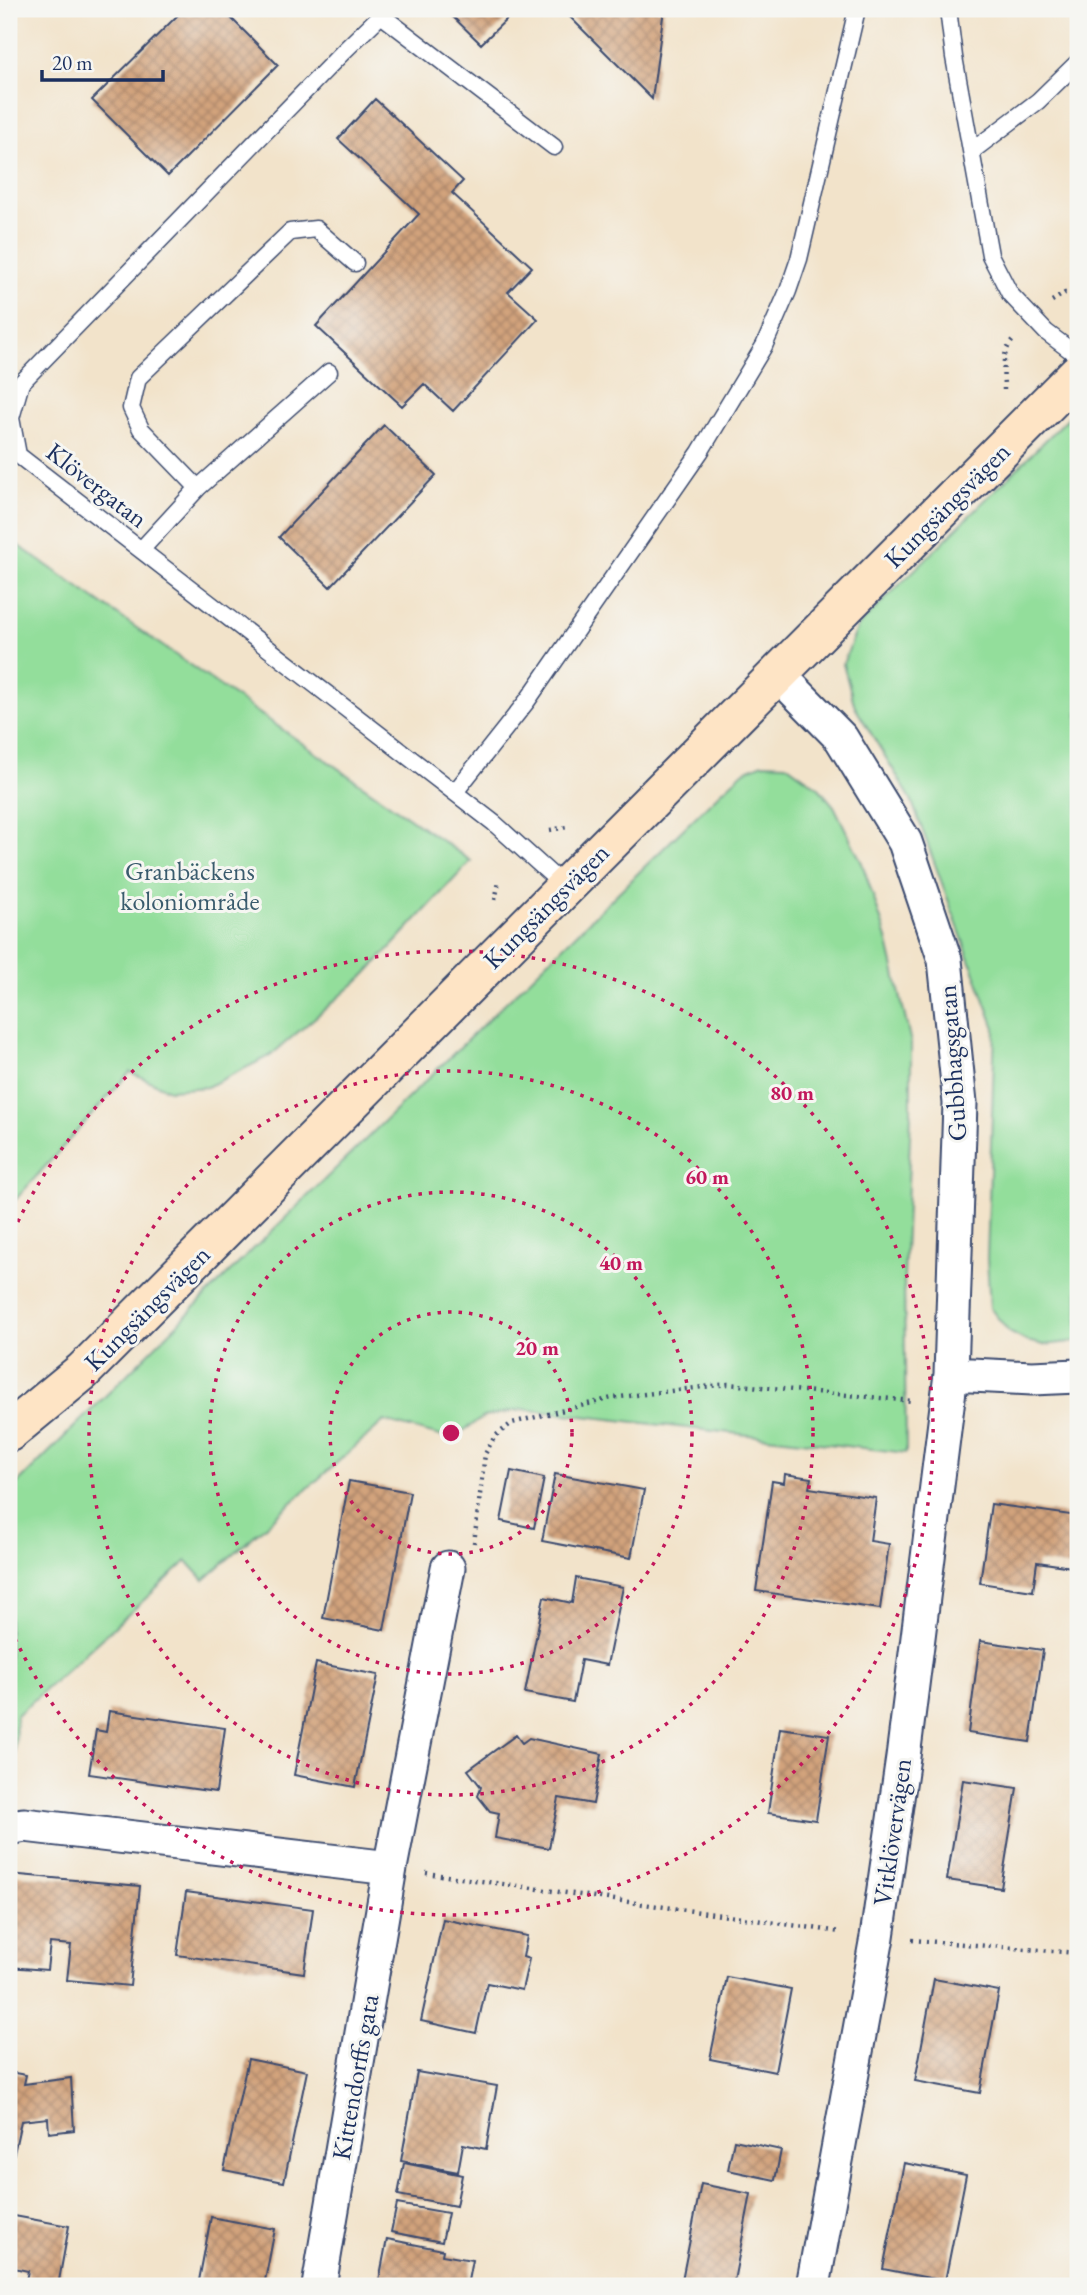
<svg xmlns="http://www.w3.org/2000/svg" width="1087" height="2295" font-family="'EB Garamond',serif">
	<defs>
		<pattern id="building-cross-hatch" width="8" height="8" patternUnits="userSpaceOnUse" patternTransform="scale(1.75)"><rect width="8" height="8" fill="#d2a37c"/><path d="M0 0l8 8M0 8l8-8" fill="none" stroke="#aa8569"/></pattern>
	</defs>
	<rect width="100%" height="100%" fill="#f6f6f2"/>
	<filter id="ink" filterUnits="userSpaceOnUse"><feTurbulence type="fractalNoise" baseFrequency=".0143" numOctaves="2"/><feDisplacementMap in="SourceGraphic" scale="14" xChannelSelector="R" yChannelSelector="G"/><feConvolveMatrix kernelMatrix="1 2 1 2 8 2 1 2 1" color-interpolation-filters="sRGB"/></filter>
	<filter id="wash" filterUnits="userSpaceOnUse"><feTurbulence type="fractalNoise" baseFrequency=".00686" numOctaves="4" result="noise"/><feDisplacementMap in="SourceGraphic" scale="28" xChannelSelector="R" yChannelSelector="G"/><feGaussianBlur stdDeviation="1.57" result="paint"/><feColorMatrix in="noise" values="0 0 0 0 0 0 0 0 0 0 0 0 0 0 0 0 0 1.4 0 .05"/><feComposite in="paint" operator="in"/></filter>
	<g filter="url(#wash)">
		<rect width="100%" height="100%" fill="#f2e3ca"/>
		<path fill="#93de9b" stroke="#57867c" stroke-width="2" d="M1078 408V1341L1044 1345 1026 1341 1009 1332 990 1308 987 1259 995 1028 911 799 855 707 843 664 858 626Z
			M9 539 471 861 366 974 270 1056 207 1087 169 1090 130 1072 9 1207Z
			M763 763 786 764 818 787 834 806 862 863 887 938 911 1043V1114L904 1276 906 1453 522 1409 484 1417 451 1439 384 1421 204 1580 187 1561 16 1716 14 1788 9 1789V1492L232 1270 720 793 744 771Z"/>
		<g id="blocks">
			<path fill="url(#building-cross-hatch)" d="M184 9H222L278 65 168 176 92 100Z
				M445 9H517L481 44Z
				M562 9H664L652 99Z
				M375 99 463 181 452 193 532 267 508 292 538 319 453 411 424 384 402 406 316 326 419 214 338 139Z
				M384 425 436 475 330 587 279 537Z
				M511 1471 544 1478 534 1528 501 1521Z
				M555 1474 644 1490 631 1558 542 1541Z
				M785 1474 811 1478 809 1488 876 1498 870 1541 889 1544 880 1609 756 1591 772 1481 784 1483Z
				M349 1481 410 1492 384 1630 323 1618Z
				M991 1504 1078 1516 1072 1567 1037 1562 1033 1591 980 1583Z
				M576 1578 623 1587 607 1665 581 1660 573 1702 525 1693 544 1597 572 1603Z
				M980 1641 1043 1650 1030 1742 968 1733Z
				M316 1663 378 1675 355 1787 294 1775Z
				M109 1711 225 1728 216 1792 89 1774 96 1730 106 1732Z
				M780 1728 829 1735 816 1820 768 1813Z
				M516 1735 522 1743 529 1738 602 1754 593 1804 559 1798 549 1848 495 1838 499 1813 490 1811 478 1796 481 1787 468 1770Z
				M963 1780 1017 1788 1001 1888 947 1880Z
				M9 1874 140 1886 130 1986 67 1980 71 1945 50 1943 47 1970 9 1967Z
				M186 1892 313 1909 304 1973 177 1955Z
				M443 1919 527 1936 523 1957 529 1959 522 1990 487 1983 476 2033 421 2021Z
				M727 1977 791 1989 775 2072 710 2059Z
				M934 1979 999 1991 980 2093 915 2081Z
				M248 2059 307 2071 284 2182 224 2170Z
				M9 2072 26 2075 24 2084 71 2078 74 2130 49 2133 48 2118 21 2121 11 2167 9 2166Z
				M417 2072 497 2086 486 2149 463 2144 458 2172 401 2161Z
				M734 2140 781 2150 775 2180 728 2170Z
				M404 2163 462 2175 456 2206 398 2195Z
				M904 2163 966 2175 945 2281 883 2269Z
				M701 2184 751 2194 733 2286 681 2285Z
				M397 2204 448 2213 442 2242 391 2232Z
				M9 2215 69 2226 58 2286 26 2280 28 2271 9 2267Z
				M211 2217 275 2229 264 2286H198Z
				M387 2239 443 2250 442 2255 472 2260 467 2286H378Z"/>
		</g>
	</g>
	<g filter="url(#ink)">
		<use href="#blocks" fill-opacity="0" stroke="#3b4a6e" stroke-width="2"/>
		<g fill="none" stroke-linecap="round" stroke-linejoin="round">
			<defs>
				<path id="lane" d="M948 9 954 57 990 255 1010 294 1046 332 1078 356
					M554 147 381 15 343 52 21 383 11 418 18 455 494 823 565 887
					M972 151 1038 101 1078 62
					M198 488 329 372
					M141 550 198 488 141 429 131 408 138 378 290 232 316 229 355 263
					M455 792 527 701 700 452 764 346 788 291 799 259 857 9"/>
				<path id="street" d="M779 675 841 738 905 842 945 960 960 1103 951 1374 1032 1378 1078 1376
					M9 1828 24 1825 390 1868
					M319 2286 390 1868 448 1568
					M813 2286 877 1937 903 1757 951 1374"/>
				<path id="secondary" d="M9 1432 83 1371 1078 373"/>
			</defs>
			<use href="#lane" stroke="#3b4a6e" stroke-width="19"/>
			<use href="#street" stroke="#3b4a6e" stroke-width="37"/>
			<use href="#secondary" stroke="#3b4a6e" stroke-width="42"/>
			<path stroke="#3b4a6e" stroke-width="4.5" stroke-dasharray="2 5" stroke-linecap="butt" d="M1052 301 1065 293 1078 294
				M1004 390C1004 371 1000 354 1014 339
				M550 830 567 827
				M495 900 499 882
				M474 1543 485 1454 495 1436 512 1423 612 1398 728 1384 913 1401
				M426 1873 840 1932
				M912 1940 1078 1953"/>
			<use href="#lane" stroke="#fff" stroke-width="16"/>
			<use href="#street" stroke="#fff" stroke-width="33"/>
			<use href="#secondary" stroke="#fee4c5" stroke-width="38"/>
		</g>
	</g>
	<g fill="none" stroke="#c2185b" stroke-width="3.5" stroke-dasharray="3.5 7">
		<circle cx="451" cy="1433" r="121"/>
		<circle cx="451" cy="1433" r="241"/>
		<circle cx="451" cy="1433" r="362"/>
		<path d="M9 1241A482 482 0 1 1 9 1625"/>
	</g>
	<g text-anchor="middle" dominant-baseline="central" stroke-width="6" stroke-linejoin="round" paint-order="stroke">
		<g font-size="26" fill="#1b2f5e" stroke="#f6f6f2">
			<text transform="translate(97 485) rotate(38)">Klövergatan</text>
			<text transform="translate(947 505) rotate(-45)">Kungsängsvägen</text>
			<text transform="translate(546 906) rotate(-45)">Kungsängsvägen</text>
			<text transform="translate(952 1063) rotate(-94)">Gubbhagsgatan</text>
			<text transform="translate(147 1308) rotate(-45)">Kungsängsvägen</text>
			<text transform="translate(892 1832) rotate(-82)">Vitklövervägen</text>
			<text transform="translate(355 2077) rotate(-80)">Kittendorffs gata</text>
		</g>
		<g font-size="26" fill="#395b6d" stroke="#f6f6f2">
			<text x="190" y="871">Granbäckens<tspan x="190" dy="30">koloniområde</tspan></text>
		</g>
	</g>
	<circle cx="451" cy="1433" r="10" fill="#c2185b" stroke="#f6f6f2" stroke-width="3.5"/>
	<g font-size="21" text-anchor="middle" font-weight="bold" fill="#c2185b" stroke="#f6f6f2" stroke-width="6" stroke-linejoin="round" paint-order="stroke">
		<text x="792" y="1100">80 m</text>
		<text x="707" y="1184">60 m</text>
		<text x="621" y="1270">40 m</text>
		<text x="537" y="1355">20 m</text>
	</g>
	<rect width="1087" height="2295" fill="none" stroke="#f6f6f2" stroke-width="35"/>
	<path d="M42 70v10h121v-10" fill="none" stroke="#1b2f5e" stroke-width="3.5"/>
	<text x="52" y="70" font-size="21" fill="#1b2f5e" stroke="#f6f6f2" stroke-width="5" paint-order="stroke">20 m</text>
</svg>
